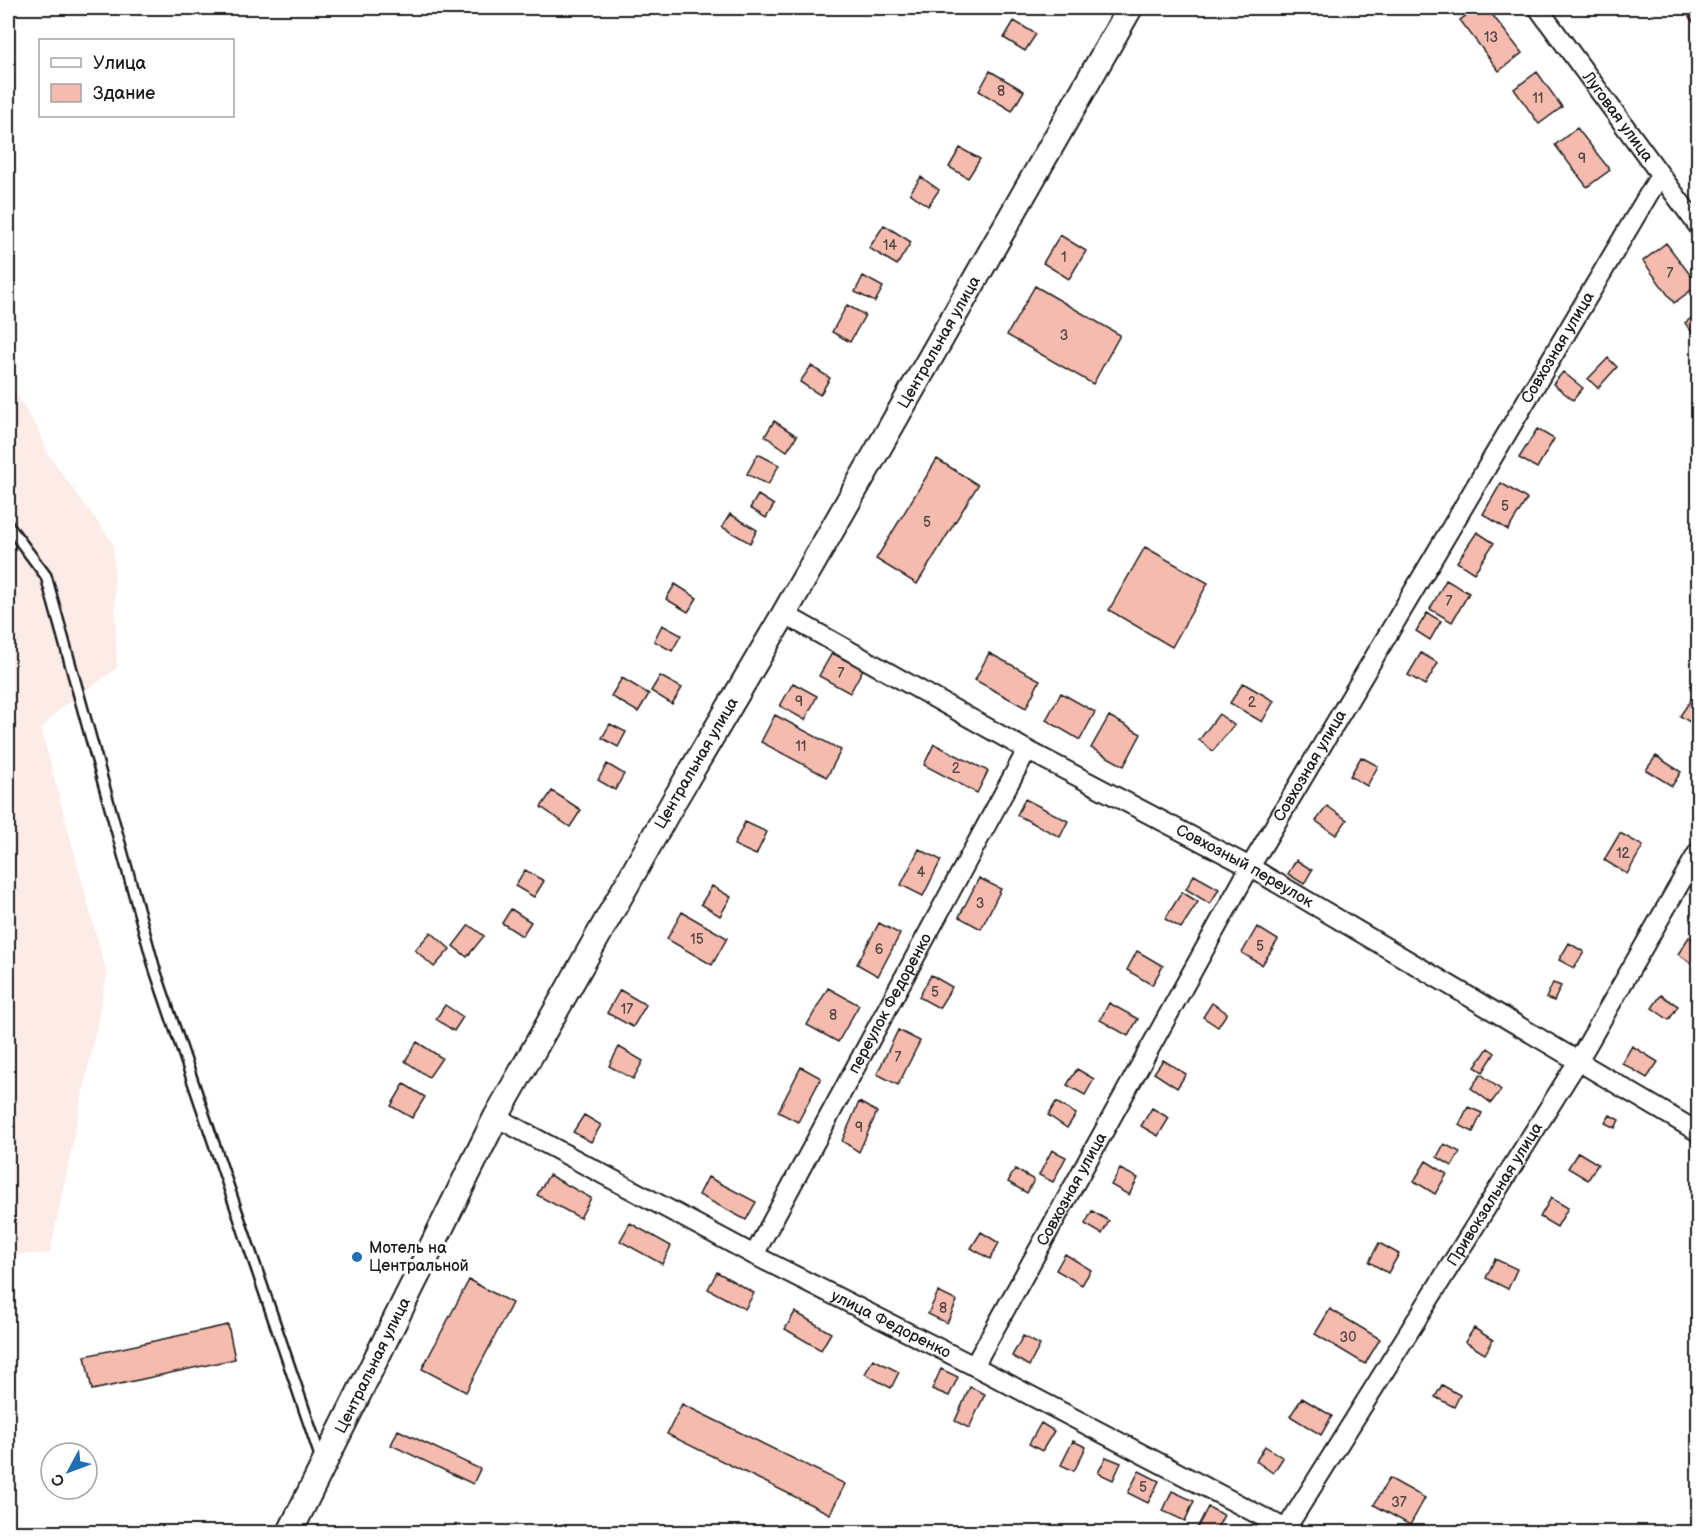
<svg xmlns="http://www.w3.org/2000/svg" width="1706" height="1540" font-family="'Balsamiq Sans',sans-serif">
	<rect width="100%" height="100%" fill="#fff"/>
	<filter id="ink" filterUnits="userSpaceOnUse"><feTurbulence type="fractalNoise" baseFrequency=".0167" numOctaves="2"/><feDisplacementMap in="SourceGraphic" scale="12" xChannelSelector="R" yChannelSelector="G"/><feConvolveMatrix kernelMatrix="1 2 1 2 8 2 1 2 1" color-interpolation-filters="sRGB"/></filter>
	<g filter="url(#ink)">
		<path fill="#fcebe7" d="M8 381 37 428 49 456 113 543 117 668 59 710 41 729 107 975 50 1253 8 1255Z"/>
		<path fill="#f5bbaf" stroke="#1c1c1c" stroke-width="1.5" d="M1477 8H1487L1522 53 1499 71 1460 20Z
			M1682 8H1698V26L1697 27Z
			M1014 21 1036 34 1025 51 1004 38Z
			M990 71 1024 91 1012 111 979 91Z
			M1537 72 1562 107 1539 124 1514 89Z
			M1577 128 1610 170 1587 187 1555 145Z
			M960 148 980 159 968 178 949 167Z
			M921 177 939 190 928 206 910 193Z
			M884 225 911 242 897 265 869 248Z
			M1060 235 1086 251 1069 279 1043 263Z
			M1666 243 1698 285 1674 303 1643 261Z
			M863 276 883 287 875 302 855 292Z
			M1035 286 1120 335 1093 384 1007 335Z
			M847 305 865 315 850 342 832 332Z
			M1698 313V340L1685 323Z
			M1608 358 1617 367 1598 388 1588 379Z
			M811 366 830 378 820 395 800 382Z
			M1563 372 1583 388 1573 400 1553 384Z
			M774 421 797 436 787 451 765 436Z
			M1537 429 1554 439 1537 468 1519 458Z
			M758 454 779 465 768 485 747 474Z
			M937 459 978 485 917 584 876 559Z
			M1501 483 1527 499 1508 530 1483 514Z
			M758 495 774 505 766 518 750 508Z
			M730 514 757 530 750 543 722 527Z
			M1477 532 1494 543 1474 573 1457 562Z
			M1145 547 1208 583 1172 647 1109 610Z
			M1446 580 1469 593 1452 622 1430 609Z
			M675 584 697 598 688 612 666 599Z
			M1427 613 1441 621 1430 640 1416 631Z
			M662 625 681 635 672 651 654 641Z
			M832 653 863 669 850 693 819 676Z
			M989 653 1040 680 1026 708 975 680Z
			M1421 653 1438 663 1425 685 1408 675Z
			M660 676 682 688 672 704 651 691Z
			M622 678 649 694 638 712 611 696Z
			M793 683 817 696 805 720 780 706Z
			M1243 683 1274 701 1262 722 1230 703Z
			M1061 693 1095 712 1080 740 1046 720Z
			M1692 698 1698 703V727L1680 716Z
			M1219 714 1234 725 1213 751 1199 740Z
			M775 715 841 750 827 777 761 742Z
			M1109 716 1141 734 1124 766 1091 748Z
			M610 724 626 732 618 747 602 738Z
			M934 744 988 771 977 793 924 765Z
			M1656 756 1681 772 1672 786 1646 770Z
			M1361 757 1378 766 1367 786 1350 776Z
			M607 764 624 774 615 790 598 780Z
			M552 791 581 810 570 827 541 807Z
			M1025 799 1068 821 1060 837 1017 815Z
			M1327 806 1347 820 1336 835 1316 821Z
			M745 822 767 832 756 855 734 845Z
			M1620 833 1643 846 1627 874 1604 860Z
			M919 849 941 860 923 896 901 885Z
			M1296 860 1312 870 1304 884 1288 874Z
			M525 870 544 881 534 897 515 886Z
			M1194 875 1219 889 1210 904 1186 889Z
			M979 878 1001 889 981 929 959 917Z
			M712 886 731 897 720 916 701 904Z
			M1182 892 1198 902 1181 928 1165 919Z
			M511 909 531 922 522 936 502 923Z
			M682 912 727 938 712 965 667 939Z
			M879 923 900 934 878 976 857 964Z
			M469 925 484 936 467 957 453 946Z
			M1257 927 1278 940 1262 965 1242 953Z
			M431 932 450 949 434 967 415 950Z
			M1689 937 1698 943 1697 967 1678 954Z
			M1569 943 1584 952 1574 968 1559 960Z
			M1137 951 1163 966 1152 985 1127 970Z
			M931 975 952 987 939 1008 919 997Z
			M1553 983 1561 986 1554 1001 1546 998Z
			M828 988 859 1005 838 1042 807 1025Z
			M620 990 646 1005 633 1027 607 1013Z
			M1661 995 1678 1006 1669 1020 1652 1008Z
			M1109 1003 1138 1019 1128 1036 1100 1020Z
			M1212 1003 1227 1013 1218 1027 1203 1017Z
			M445 1005 463 1017 454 1031 436 1019Z
			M898 1030 920 1041 898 1085 877 1074Z
			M417 1042 442 1058 429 1077 405 1061Z
			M1632 1046 1658 1062 1647 1078 1622 1063Z
			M619 1047 643 1061 633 1079 609 1066Z
			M1488 1048 1495 1053 1483 1072 1475 1067Z
			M1163 1060 1186 1074 1177 1088 1154 1073Z
			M801 1067 821 1078 798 1122 778 1112Z
			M1077 1069 1094 1079 1085 1095 1067 1085Z
			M1481 1074 1501 1090 1491 1103 1471 1088Z
			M404 1084 425 1097 412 1118 391 1106Z
			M859 1102 877 1112 859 1152 842 1141Z
			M1056 1102 1076 1114 1067 1128 1048 1115Z
			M1468 1107 1482 1113 1473 1132 1459 1125Z
			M1152 1108 1169 1118 1158 1136 1141 1126Z
			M584 1115 601 1125 591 1142 573 1132Z
			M1610 1115 1619 1120 1615 1128 1605 1123Z
			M1444 1144 1460 1152 1452 1166 1437 1157Z
			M1052 1150 1066 1157 1053 1182 1039 1175Z
			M1578 1152 1598 1164 1588 1180 1568 1168Z
			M1426 1161 1447 1174 1435 1194 1414 1181Z
			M1015 1169 1034 1180 1027 1193 1008 1182Z
			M1120 1169 1138 1178 1129 1195 1111 1185Z
			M549 1175 591 1198 580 1218 537 1195Z
			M708 1177 756 1202 746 1220 699 1195Z
			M1551 1198 1568 1208 1557 1227 1540 1217Z
			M1092 1211 1109 1221 1102 1234 1085 1224Z
			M630 1223 671 1246 662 1264 620 1241Z
			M981 1232 999 1243 990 1259 971 1248Z
			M1379 1243 1399 1254 1388 1273 1369 1262Z
			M1065 1254 1091 1270 1082 1285 1056 1270Z
			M1495 1259 1517 1269 1508 1289 1486 1278Z
			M717 1272 754 1293 745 1309 708 1289Z
			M469 1280 512 1303 466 1392 422 1369Z
			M938 1292 957 1301 947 1323 928 1314Z
			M1330 1309 1380 1339 1365 1364 1315 1334Z
			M795 1312 831 1333 821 1350 785 1329Z
			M228 1325 235 1359 92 1390 85 1356Z
			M1474 1328 1493 1340 1485 1354 1465 1342Z
			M1023 1336 1040 1345 1029 1366 1012 1356Z
			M873 1359 899 1372 891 1388 865 1374Z
			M941 1369 958 1377 949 1396 932 1389Z
			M1442 1385 1460 1395 1454 1407 1435 1397Z
			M970 1387 985 1394 969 1428 955 1421Z
			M1302 1398 1332 1416 1321 1435 1290 1416Z
			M682 1404 845 1484 830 1514 667 1434Z
			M1041 1423 1054 1431 1042 1451 1029 1444Z
			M398 1430 480 1469 473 1484 391 1445Z
			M1073 1441 1086 1447 1074 1471 1061 1465Z
			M1265 1446 1283 1458 1273 1473 1256 1461Z
			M1106 1457 1121 1463 1113 1480 1098 1473Z
			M1139 1471 1159 1481 1148 1503 1128 1493Z
			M1389 1478 1425 1498 1410 1525 1374 1505Z
			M1172 1491 1194 1501 1185 1521 1163 1511Z
			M1208 1507 1224 1515 1215 1532H1195Z"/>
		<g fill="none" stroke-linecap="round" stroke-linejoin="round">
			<defs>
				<path id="service" d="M8 525 46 576 155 970 321 1459"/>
				<g id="minor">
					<path id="s1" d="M1538 8 1698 226"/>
					<path id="s2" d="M784 614 1027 750 1250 867 1698 1132"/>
					<path id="s3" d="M496 1117 754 1255 974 1366 1286 1529"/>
					<path id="s4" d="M754 1255 1027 750"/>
					<path id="s5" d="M974 1366 1250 867 1660 175"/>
					<path id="s6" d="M1284 1532 1578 1061 1698 852"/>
				</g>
				<g id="tertiary">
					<path id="s7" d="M290 1532 496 1117 675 799 784 614 1130 8"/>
				</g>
			</defs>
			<use href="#service" stroke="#1c1c1c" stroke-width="14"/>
			<use href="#minor" stroke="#1c1c1c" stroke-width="22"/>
			<use href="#tertiary" stroke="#1c1c1c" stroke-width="28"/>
			<use href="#service" stroke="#fff" stroke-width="9"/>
			<use href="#minor" stroke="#fff" stroke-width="18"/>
			<use href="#tertiary" stroke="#fff" stroke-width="24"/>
		</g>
	</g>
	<circle fill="#1f6fb2" stroke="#fff" stroke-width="2" cx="357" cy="1257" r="6"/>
	<g text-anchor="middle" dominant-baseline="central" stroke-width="6" stroke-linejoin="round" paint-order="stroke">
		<g font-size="14" fill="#524441">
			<text x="1491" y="37">13</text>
			<text x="1001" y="91">8</text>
			<text x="1538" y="98">11</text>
			<text x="1582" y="158">9</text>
			<text x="890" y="245">14</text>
			<text x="1064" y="257">1</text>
			<text x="1670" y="273">7</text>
			<text x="1064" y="335">3</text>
			<text x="1505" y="506">5</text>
			<text x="927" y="522">5</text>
			<text x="1449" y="601">7</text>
			<text x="841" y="673">7</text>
			<text x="799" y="701">9</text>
			<text x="1252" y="702">2</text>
			<text x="801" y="746">11</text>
			<text x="956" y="768">2</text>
			<text x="1623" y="853">12</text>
			<text x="921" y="872">4</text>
			<text x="980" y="903">3</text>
			<text x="697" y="939">15</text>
			<text x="1260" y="946">5</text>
			<text x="879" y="949">6</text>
			<text x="935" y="992">5</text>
			<text x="627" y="1009">17</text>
			<text x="833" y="1015">8</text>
			<text x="898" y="1057">7</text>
			<text x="859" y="1127">9</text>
			<text x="943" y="1308">8</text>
			<text x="1348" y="1337">30</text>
			<text x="1143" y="1487">5</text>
			<text x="1399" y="1502">37</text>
		</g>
		<g font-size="16" fill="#1c1c1c" stroke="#fff">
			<text stroke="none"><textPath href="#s1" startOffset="135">Луговая улица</textPath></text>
			<text stroke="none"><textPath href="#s7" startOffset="1356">Центральная улица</textPath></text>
			<text stroke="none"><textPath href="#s5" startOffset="1174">Совхозная улица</textPath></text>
			<text stroke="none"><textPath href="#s7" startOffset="870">Центральная улица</textPath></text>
			<text stroke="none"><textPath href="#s5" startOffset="688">Совхозная улица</textPath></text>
			<text stroke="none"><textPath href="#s2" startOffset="525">Совхозный переулок</textPath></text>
			<text stroke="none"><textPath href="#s4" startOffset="286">переулок Федоренко</textPath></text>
			<text stroke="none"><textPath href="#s5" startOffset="202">Совхозная улица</textPath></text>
			<text stroke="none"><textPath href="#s6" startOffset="398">Привокзальная улица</textPath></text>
			<text stroke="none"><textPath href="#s3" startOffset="446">улица Федоренко</textPath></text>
			<text stroke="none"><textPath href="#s7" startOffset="186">Центральная улица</textPath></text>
		</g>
		<g font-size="16" fill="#1c1c1c" stroke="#fff" text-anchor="start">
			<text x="369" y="1248">Мотель на<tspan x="369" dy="18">Центральной</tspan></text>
		</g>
	</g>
	<rect width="1706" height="1540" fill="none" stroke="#fff" stroke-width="30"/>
	<rect x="15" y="15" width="1676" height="1510" fill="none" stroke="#1c1c1c" stroke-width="2" filter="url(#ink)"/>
	<rect x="39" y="39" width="195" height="78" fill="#ffffff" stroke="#a4a4a4" stroke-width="1.5"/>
	<rect x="51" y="58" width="30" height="9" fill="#ffffff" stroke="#a4a4a4" stroke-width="1.5"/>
	<text x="93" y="69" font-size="18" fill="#1c1c1c">Улица</text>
	<rect x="51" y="84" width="30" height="18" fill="#f5bbaf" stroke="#a4a4a4" stroke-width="1.5"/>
	<text x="93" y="99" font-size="18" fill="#1c1c1c">Здание</text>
	<g transform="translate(69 1471) rotate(229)"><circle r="28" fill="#ffffff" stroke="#a4a4a4" stroke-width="1.5"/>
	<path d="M0-4.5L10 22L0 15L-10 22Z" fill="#1f6fb2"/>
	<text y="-9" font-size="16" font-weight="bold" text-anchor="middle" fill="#1c1c1c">С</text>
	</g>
</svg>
